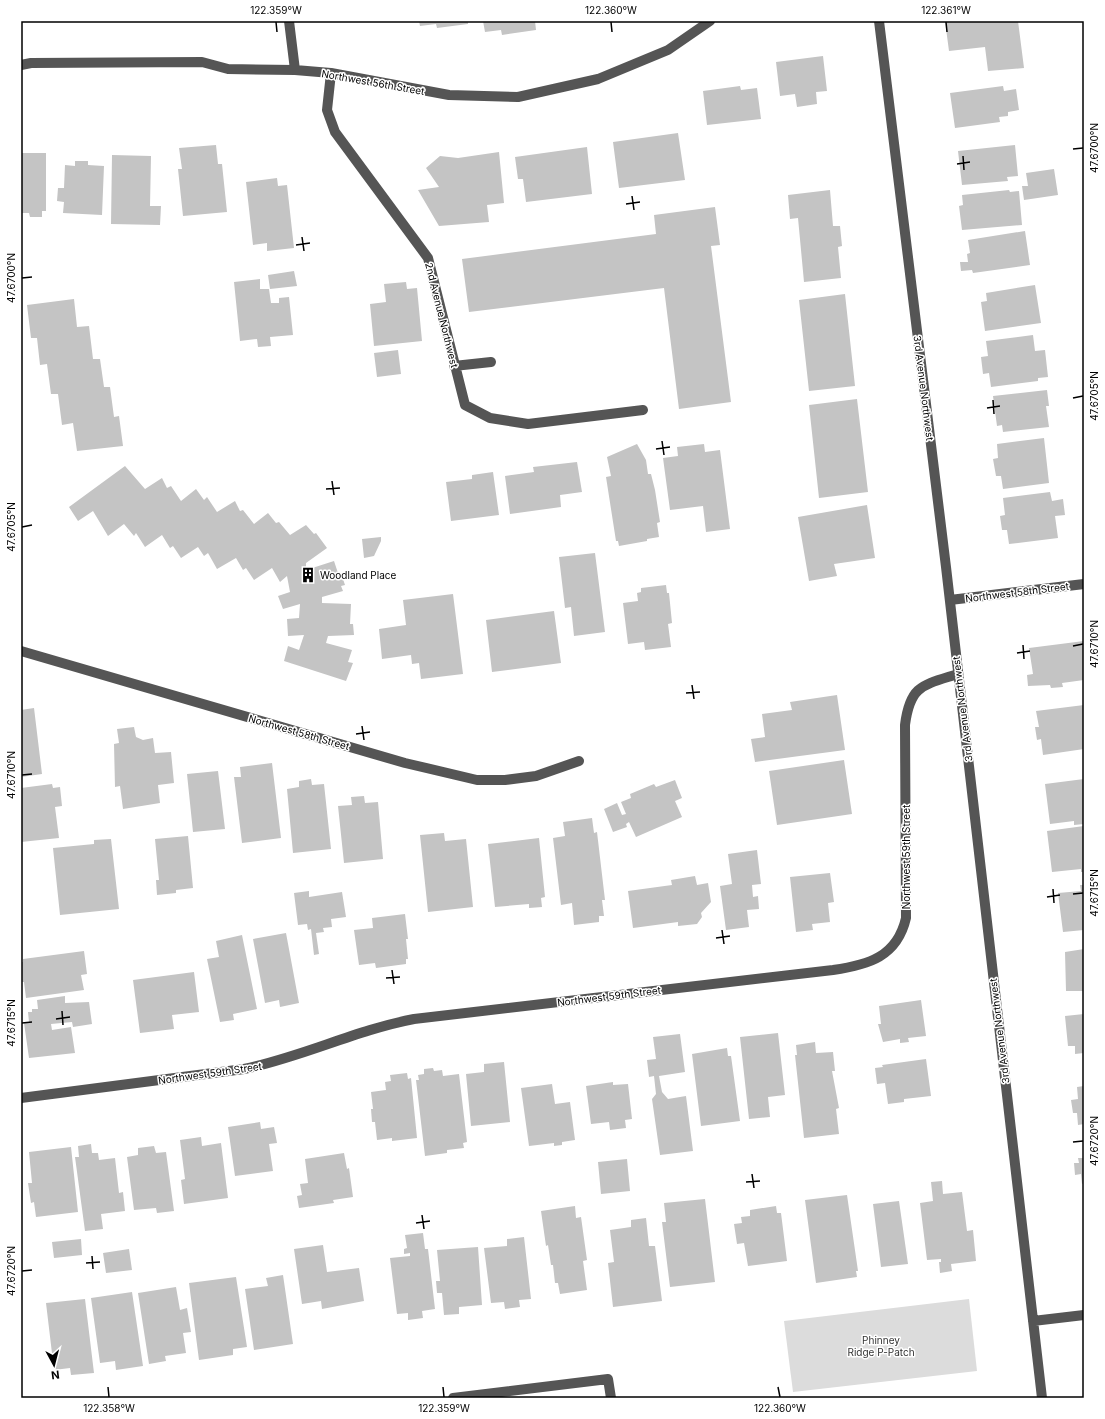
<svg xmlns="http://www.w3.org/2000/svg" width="1105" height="1419" font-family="Inter,sans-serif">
	<rect width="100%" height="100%" fill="#fff"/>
	<path fill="#dcdcdc" d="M969 1299 977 1371 793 1392 784 1321Z"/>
	<path fill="#c4c4c4" d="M419 21H468V24L437 28 436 24 420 26Z
		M483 21H535L536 30 502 35 501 30 485 32Z
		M945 21H1018L1024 68 988 71 985 47 949 51Z
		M823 56 827 91 816 92 817 104 797 107 795 94 780 96 776 62Z
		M740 86 741 90 757 88 761 119 707 125 703 91Z
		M1003 86 1004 91 1016 89 1019 110 1008 112V116L999 117 1000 122 955 128 950 93Z
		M678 133 685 180 619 188 613 142Z
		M216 145 218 164H222L227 212 183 216 178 169H182L179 148Z
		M1015 145 1018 176 1007 177 1008 181 962 185 958 151Z
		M587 147 592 194 526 202 523 179H518L515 157Z
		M499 152 504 203 487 205 489 222 439 226 418 190 439 187 426 168 440 156 458 158Z
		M21 153H46V211H42V217H30L29 213H21Z
		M112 155 151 156 150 206H161L160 225 111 224Z
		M75 161H88V165L104 166 102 215 63 213 64 202 57 201 58 188H64L65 165 75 166Z
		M1054 169 1058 195 1024 200 1022 186H1028L1026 173Z
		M277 178 278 186 287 185 294 248 267 251V243L253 245 246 182Z
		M830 190 833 226H840L842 246 838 247 841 278 804 282 798 218 790 219 788 195Z
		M1009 190 1010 192 1019 191 1022 225 962 230 959 206 963 205 962 195Z
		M715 207 720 245 711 246 731 402 679 409 664 288 469 312 462 259 656 234 654 215Z
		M1025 231 1030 265 973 273 972 270 961 271 960 262H968L967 254 970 253 968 240Z
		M294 271 297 286 270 289 268 275Z
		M260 279V289H269L271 303H279V298L289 297 293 335 270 337 271 346 258 347 257 339 240 341 234 282Z
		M406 282 407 289 417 288 422 341 374 346 370 304 386 302 384 284Z
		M1035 285 1041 323 985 331 981 302 987 301 986 293Z
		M845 294 855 386 809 391 799 300Z
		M74 299 77 327 89 326 93 359H100L104 387H110L114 417 119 416 123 446 77 451 73 423 62 425 58 394H51L47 364 40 365 37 338H31L27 305Z
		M1033 335 1035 351 1045 350 1048 377 1038 378V381L991 387 989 373 983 374 981 357 988 356 986 341Z
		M398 350 401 374 377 377 374 353Z
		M1047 390 1049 406H1046L1049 427 1003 432 1002 425 997 426 993 396Z
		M857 399 868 492 819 498 809 405Z
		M1044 438 1049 483 1003 489 1001 476H996L993 459 998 458 997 444Z
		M637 444 646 460 648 474H651L655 490 660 522 657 523 659 537 647 539V541L619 546 618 541H616L606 477 611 476 607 457Z
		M704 444 705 452 720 450 730 529 706 532 703 506 670 510 663 458 678 456 677 447Z
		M577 462 582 492 560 495 561 507 510 514 505 476 534 472 533 467Z
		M125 466 145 489 162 478 167 488 171 486 181 501 196 489 204 500 207 497 217 512 235 501 240 511 243 510 254 524 268 513 276 523 279 522 290 535 306 525 314 534 316 533 327 548 306 563V570L334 561 338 573H341L345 585 341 586 343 591 322 597V603L351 604 350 624H353L354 635 328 636 326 643 352 650 348 662 353 663 346 681 284 661 288 646 299 650 304 635 288 636 287 619 299 618 300 604 283 609 278 596 290 592 287 576 280 582 272 568 254 580 246 568 243 570 236 558 217 569 208 553 204 556 198 547 181 558 173 546 170 548 162 535 145 547 136 533 134 536 124 524 108 536 93 511 78 521 69 507Z
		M493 472 499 515 451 521 446 482 472 479V475Z
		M1050 492 1052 501 1063 499 1065 515 1055 516 1058 538 1009 544 1007 530H1002L1000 516 1005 515 1003 498Z
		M867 505 875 558 834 564 837 576 809 581 798 517Z
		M381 537V541L374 556 364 558 362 539Z
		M595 553 605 632 574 636 571 607 565 608 559 557Z
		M666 585 667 593H669L672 623 668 624 671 647 645 650 644 642 628 644 623 603 638 601 637 593 641 592V588Z
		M453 594 463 674 421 679 419 663 412 664 411 655 382 659 379 629 406 625 403 600Z
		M554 611 561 663 492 672 486 620Z
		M1084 641V680L1062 683 1063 687 1051 688 1050 685 1028 686 1027 675 1033 674 1029 648Z
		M837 695 845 750 755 762 751 739 765 737 762 714 792 710 790 702Z
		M1084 705V749L1043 755 1041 739 1037 740 1035 727H1039L1036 711Z
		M34 708 42 774 21 777V710Z
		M134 727 136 737 143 740 153 738 155 753 171 752 174 783 158 785 160 803 123 809 120 786 115 787 114 744 119 743 117 729Z
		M844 760 852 814 777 825 769 771Z
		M272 763 281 838 242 843 234 777H241L240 767Z
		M218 771 225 829 193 832 187 774Z
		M311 779 312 785 324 784 331 849 293 853 287 789 299 787V781Z
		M1084 779V824L1074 825V821L1050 824 1045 784Z
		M675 780 682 798 675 801 682 817 636 837 629 822 626 824 627 827 613 832 604 809 617 803 622 815 626 814 621 802 631 798 630 794 654 784 656 787Z
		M52 784 53 788 60 787 62 806 55 807 59 838 21 842V788Z
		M364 796 365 803 378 802 383 859 344 863 338 806 352 805 351 797Z
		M592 818 594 833 597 832 605 900H602L604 916H599V922L574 925 572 903 561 905 553 838 565 836 563 822Z
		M1084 826V872H1081V869L1052 872 1047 831Z
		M444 833 445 841 466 839 473 907 428 912 420 835Z
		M188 836 193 888 176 890V893L157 895 156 880H159L155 839Z
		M539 838 545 897 541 898 542 907 529 908V904L495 907 488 844Z
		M111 839 119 909 60 915 53 848 94 844V840Z
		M757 850 761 884 752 885 753 897 758 896 759 909 747 910 749 927 726 930 720 886 732 884 728 854Z
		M830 873 834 902 828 903 830 922 812 924 813 930 796 932 790 877Z
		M695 876 697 885 708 883 711 902 701 913 702 917 697 924 678 926V922L633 928 628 891 672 885 671 880Z
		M1080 885H1084V930L1063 932 1058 893 1081 891Z
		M309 891V897L342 892 346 917 331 919 332 927 323 928 324 932 316 933 319 954 314 955 311 929 308 930 307 924 298 925 294 893Z
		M405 914 408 939H406L408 959H406V964L376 968 375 963 359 965 354 930 373 928 372 918Z
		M286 933 299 1003 280 1007 279 1000 265 1003 253 939Z
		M242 935 257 1009 233 1014 234 1020 220 1022 207 959 219 957 216 941Z
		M1084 949V991H1066L1065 952Z
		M84 951 87 974 81 975 84 990 26 998 24 982H21V962H23V959Z
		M194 972 199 1012 172 1015 174 1029 140 1033 133 980Z
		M65 996V1003L89 1002 92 1024 73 1027 72 1022 51 1024 52 1030 71 1027 75 1053 29 1058 24 1023 29 1022 28 1012H32V1009H38L37 1000Z
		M921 1000 926 1036 908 1038 909 1042 900 1043V1039L883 1042 878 1024H881L879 1006Z
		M1084 1014V1053L1075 1054V1046H1068L1065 1016Z
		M778 1033 785 1095 768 1097 770 1117 749 1119 740 1037Z
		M680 1034 685 1072 659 1076 662 1092 668 1099 686 1096 693 1151 660 1155 652 1099 656 1094 654 1076 649 1077 647 1060 656 1059 653 1037Z
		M815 1042 816 1053 833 1052 835 1071H832L839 1108 836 1109 839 1134 804 1138 795 1055H797L796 1045Z
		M727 1048 728 1056H731L740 1121 701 1126 692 1054Z
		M926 1059 931 1096 904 1099V1102L888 1104 885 1083 877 1084 875 1068 883 1067 882 1065Z
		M504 1062 510 1122 471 1126 466 1074 484 1072V1064Z
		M433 1068 434 1071 442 1070 443 1076 459 1074 467 1142 463 1143 464 1148 447 1150V1153L425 1156 416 1080H419L418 1075 424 1074V1069Z
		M407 1073 408 1079 411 1078 417 1138 392 1141V1138L377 1140 375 1122H372L371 1109H373L371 1092 386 1090 385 1082 391 1081 390 1075Z
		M613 1082V1085L628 1084 632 1119 625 1120 626 1128 610 1130 609 1122 591 1124 586 1086Z
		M552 1084 555 1104 570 1102 575 1140 562 1142V1145L554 1146V1143L529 1146 521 1088Z
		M1084 1086V1124L1078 1125 1077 1113H1073L1071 1100 1078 1099 1077 1087Z
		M260 1122 261 1129 274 1127 277 1143 269 1144 273 1171 235 1176 228 1127Z
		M201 1137 202 1146 221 1143 228 1198 184 1204 181 1180 185 1179 180 1140Z
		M91 1144 92 1153H98L99 1160 115 1158 119 1193 123 1192 125 1211 101 1214 103 1229 85 1231 75 1157H79L78 1146Z
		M154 1146 156 1153 166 1152 174 1211 157 1213 156 1208 134 1210 127 1157 138 1155V1148Z
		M71 1147 78 1212 36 1217 34 1202 31 1203 28 1183H32L29 1152Z
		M344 1153 347 1169 349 1168 353 1197 333 1200 334 1203 299 1208 297 1196 302 1195 300 1184 308 1183 305 1159Z
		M1078 1158H1084V1183L1082 1184 1081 1174 1075 1175 1074 1163H1079Z
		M627 1159 630 1191 601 1194 598 1162Z
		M942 1181 943 1194 962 1192 967 1231 973 1230 976 1261 951 1264 952 1271 940 1273 939 1262H941V1259L927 1260 920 1203 933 1201 931 1182Z
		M847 1195 858 1271H856L857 1277 816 1283 805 1200Z
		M705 1199 715 1282 670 1287 662 1222H666L664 1203Z
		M899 1201 908 1264 881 1267 873 1204Z
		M575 1206 576 1218 581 1217 587 1260 583 1261 587 1290 560 1294 558 1283H555L553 1265H551L548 1245 546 1246 541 1211Z
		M776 1206 777 1213H781L787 1261 748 1266 744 1243 737 1244 734 1224 742 1223 741 1217 750 1216V1210Z
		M646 1218 649 1246H655L662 1301 613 1307 608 1263 614 1262 610 1230 631 1227V1220Z
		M423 1233 425 1249H428L435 1309 422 1311 423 1318 408 1320V1313L397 1314 390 1258 410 1256V1253L404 1254V1249L407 1248 405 1235Z
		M524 1237 531 1299 519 1300 520 1307 505 1309 504 1302 491 1303 484 1248 507 1246V1239Z
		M81 1239 82 1255 54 1258 52 1242Z
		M323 1245 327 1272 359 1268 364 1301 322 1309 321 1301 302 1304 294 1249Z
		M478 1247 482 1305 459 1307V1314L444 1315 442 1293H437L436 1281H440L437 1250Z
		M129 1249 132 1270 106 1273 103 1253Z
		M283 1275 293 1344 254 1350 245 1289 268 1286 266 1278Z
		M236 1277 247 1347 233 1349V1355L199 1360 189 1283Z
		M176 1287 180 1310 187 1308 191 1332 183 1333 186 1353 165 1356 166 1361 149 1364 138 1293Z
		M132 1292 143 1366 116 1370 115 1361 100 1363 91 1298Z
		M85 1299 94 1373 71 1375 70 1368 54 1370 46 1303Z"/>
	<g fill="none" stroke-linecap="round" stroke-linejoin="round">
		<path stroke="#555" stroke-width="10" d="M289 21 295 70
			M879 21 946 567 1042 1398
			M21 65 31 63 202 62 228 69 295 70 331 73 449 95 518 97 598 79 668 50 710 21
			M331 73 327 110 335 132 428 258 465 405 490 418 528 424 643 410
			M454 366 491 362
			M950 600 1084 584
			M21 651 405 763 477 780H505L536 776 579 761
			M21 1098 244 1069C302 1057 356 1030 414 1019L833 970C868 965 897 957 906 918L905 725C910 685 923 685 958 674
			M1033 1321 1084 1315
			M453 1398 608 1379 611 1398"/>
	</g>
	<path fill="none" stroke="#000" stroke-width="1.5" d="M276 22 277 32M611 22 612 32M946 22 947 32M1073 149 1083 148M963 156 964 170M957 164 970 162M632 196 634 210M626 204 640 202M302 237 304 251M296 245 310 243M22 278 32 277M1073 398 1083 396M993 400 994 414M987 408 1000 406M662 441 664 455M656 449 670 447M332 481 334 495M326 489 340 488M22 527 32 525M1023 645 1024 659M1073 646 1083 644M1017 653 1030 651M692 685 694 699M686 693 700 692M362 726 364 740M356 734 370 732M22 775 32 774M1053 889 1054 903M1073 894 1083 893M1047 897 1060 895M722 930 724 944M716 938 730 936M392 970 394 984M386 978 400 977M62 1011 63 1025M56 1019 70 1017M22 1023 32 1022M1073 1142 1083 1141M752 1174 754 1188M746 1182 760 1181M422 1215 424 1229M416 1223 430 1221M92 1256 93 1269M86 1263 100 1262M22 1271 32 1270M108 1387 109 1397M443 1387 444 1397M778 1387 780 1397"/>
	<defs>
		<symbol id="building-bare" viewBox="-9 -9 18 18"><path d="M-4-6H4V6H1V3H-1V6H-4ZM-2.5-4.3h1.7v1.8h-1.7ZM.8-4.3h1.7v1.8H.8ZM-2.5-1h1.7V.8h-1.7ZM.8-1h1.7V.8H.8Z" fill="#000" stroke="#fff" stroke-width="2.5" paint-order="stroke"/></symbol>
	</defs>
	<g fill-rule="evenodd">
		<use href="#building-bare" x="297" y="564" width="22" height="22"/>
	</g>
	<g text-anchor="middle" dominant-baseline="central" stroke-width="3" stroke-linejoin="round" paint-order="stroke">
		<g font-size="10" fill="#000" stroke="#fff">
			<text transform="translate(373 82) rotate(10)">Northwest 56th Street</text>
			<text transform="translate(442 315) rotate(76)">2nd Avenue Northwest</text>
			<text transform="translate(924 388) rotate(83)">3rd Avenue Northwest</text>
			<text transform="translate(1017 592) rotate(-7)">Northwest 58th Street</text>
			<text transform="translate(962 709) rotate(-97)">3rd Avenue Northwest</text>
			<text transform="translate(299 732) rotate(16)">Northwest 58th Street</text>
			<text transform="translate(906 857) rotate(-90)">Northwest 59th Street</text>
			<text transform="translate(609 996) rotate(-7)">Northwest 59th Street</text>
			<text transform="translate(999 1031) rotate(-97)">3rd Avenue Northwest</text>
			<text transform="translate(210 1073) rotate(-8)">Northwest 59th Street</text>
		</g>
		<g font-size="10" fill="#000" stroke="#fff" text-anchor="start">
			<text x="320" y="575">Woodland Place</text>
		</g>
		<g font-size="10" fill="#333" stroke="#fff">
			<text x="881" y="1340">Phinney<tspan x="881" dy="12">Ridge P-Patch</tspan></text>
		</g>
	</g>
	<rect width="1105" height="1419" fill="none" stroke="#ffffff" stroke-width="44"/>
	<g transform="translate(54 1365) rotate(173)" stroke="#ffffff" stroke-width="3" paint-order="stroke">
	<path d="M0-3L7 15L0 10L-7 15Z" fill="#000000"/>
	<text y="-6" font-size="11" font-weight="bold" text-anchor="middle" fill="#000000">N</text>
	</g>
	<rect x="22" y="22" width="1061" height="1375" fill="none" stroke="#000" stroke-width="1.5"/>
	<g font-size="10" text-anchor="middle" fill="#000">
		<text x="276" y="14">122.359°W</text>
		<text x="611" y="14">122.360°W</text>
		<text x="946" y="14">122.361°W</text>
		<text transform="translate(1094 148) rotate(-90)" y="4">47.6700°N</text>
		<text transform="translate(11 278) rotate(-90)" y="4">47.6700°N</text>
		<text transform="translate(1094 396) rotate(-90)" y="4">47.6705°N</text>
		<text transform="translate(11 527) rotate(-90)" y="4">47.6705°N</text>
		<text transform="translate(1094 644) rotate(-90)" y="4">47.6710°N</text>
		<text transform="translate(11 775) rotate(-90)" y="4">47.6710°N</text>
		<text transform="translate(1094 893) rotate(-90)" y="4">47.6715°N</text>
		<text transform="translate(11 1023) rotate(-90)" y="4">47.6715°N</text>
		<text transform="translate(1094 1141) rotate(-90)" y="4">47.6720°N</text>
		<text transform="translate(11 1271) rotate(-90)" y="4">47.6720°N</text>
		<text x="109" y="1412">122.358°W</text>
		<text x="444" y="1412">122.359°W</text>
		<text x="780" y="1412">122.360°W</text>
	</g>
</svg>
